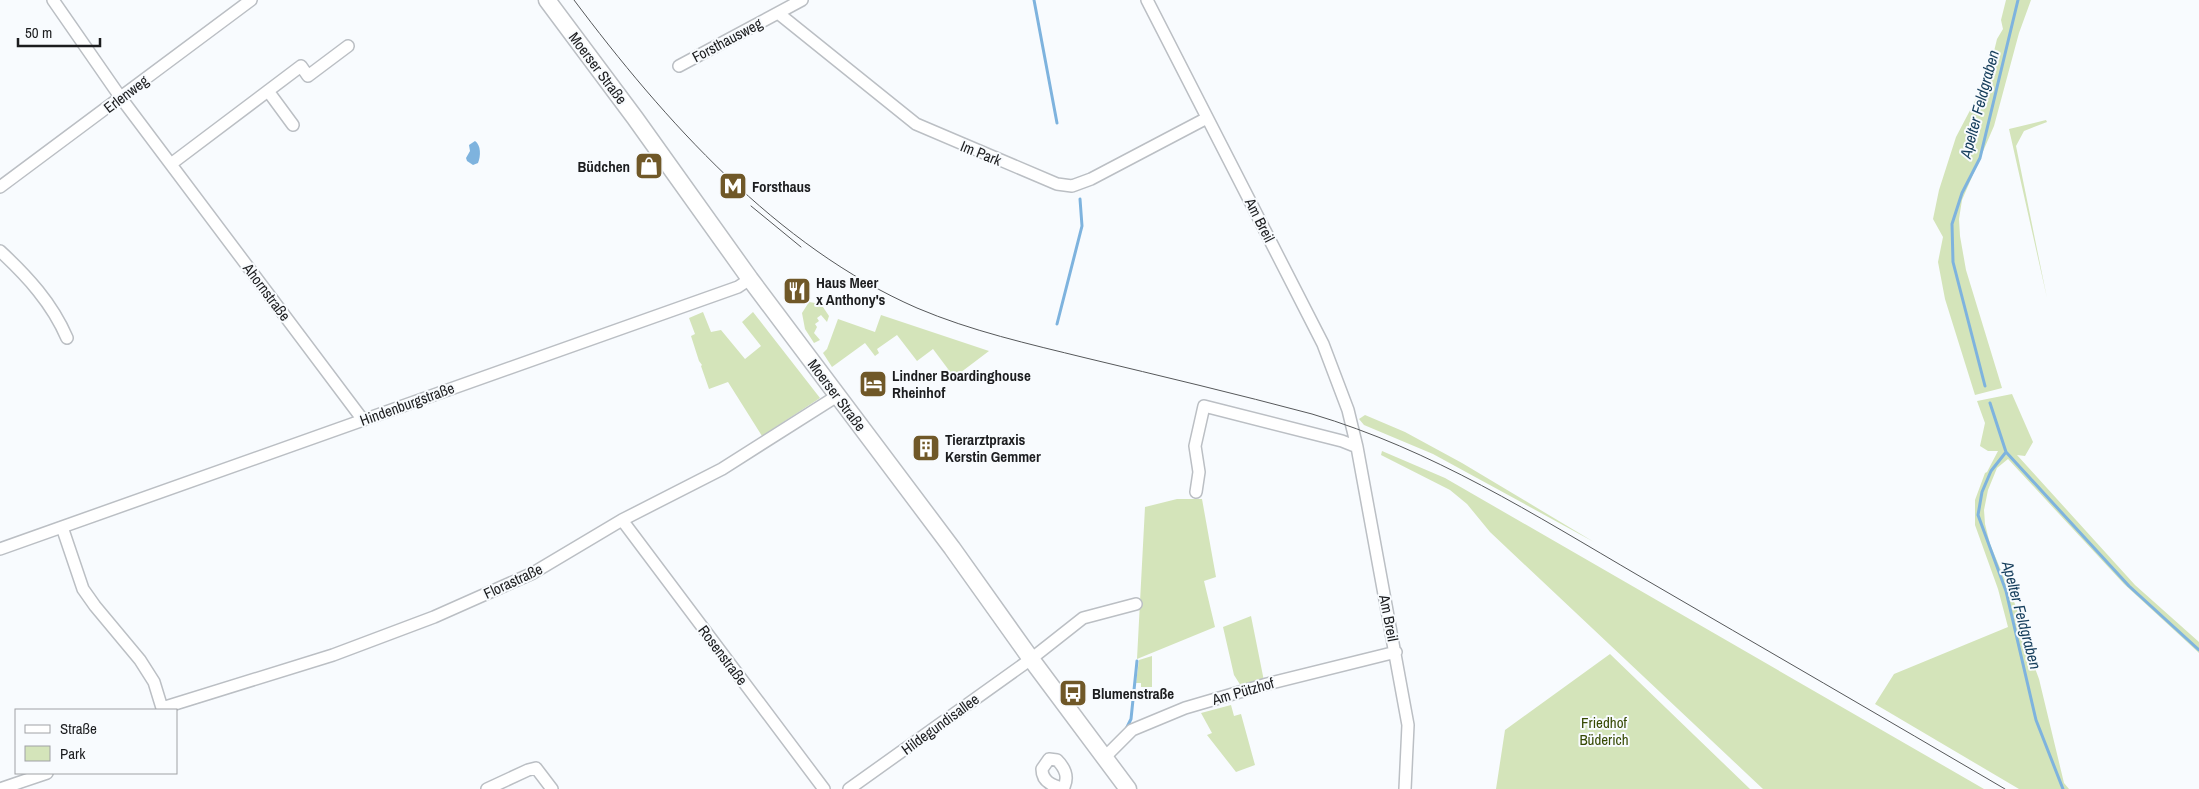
<svg xmlns="http://www.w3.org/2000/svg" width="2199" height="789" font-family="'Archivo Narrow',sans-serif">
	<rect width="100%" height="100%" fill="#f8fbfe"/>
	<path fill="#d4e4ba" d="M2006 0H2031L2019 33 1994 126 1962 200 1959 219 1960 236 1966 270 2002 388 1975 395 1945 299 1938 262 1943 237 1933 219 1939 190 1956 137 1988 76 1997 39 2003 29 2001 20Z
		M2046 120 2047 122 2024 131 2016 146 2047 298 2009 129Z
		M809 302 821 304 829 316 827 322 821 315 817 318 819 321 815 324 817 327 814 333 820 340 814 343 805 329 802 313Z
		M703 312 711 332 721 330 745 359 761 346 742 322 753 312 820 398 762 436 728 382 709 389 701 366 702 365 699 361 691 336 695 334 689 318Z
		M881 315 989 351 948 382 942 374 948 369 933 349 917 361 897 335 877 349 879 353 875 356 865 343 832 367 823 353 827 349 838 319 875 332Z
		M2012 394 2033 442 2025 456 2017 455 2135 585 2199 642V653L2124 584 2008 459 1997 468 1988 490 1984 510 1985 524 1990 544 2017 609 2024 639 2039 679 2064 783 2069 789H2019L1875 704 1894 674 2008 627 1998 589 1975 525V500L1985 473 1987 472 1998 451H1988L1980 446 1985 423 1977 401Z
		M1365 415 1405 432 1462 463 1594 542 1433 454 1364 425 1359 419Z
		M1382 451 1445 478 1984 789H1763L1490 532 1467 504 1450 490 1381 455Z
		M1177 499H1202L1216 577 1204 581 1215 627 1137 659 1145 507Z
		M1251 616 1264 681 1241 686 1234 675 1223 627Z
		M1610 654 1750 789H1496L1505 730Z
		M1152 656V687H1141V683H1136L1139 660Z
		M1231 705 1234 716 1241 714 1255 765 1236 772 1207 735 1212 733 1201 713Z"/>
	<path fill="#7eb3de" d="M475 141C481 145 481 156 478 163L473 165 467 161 466 158 470 151 469 145Z"/>
	<g fill="none" stroke-linecap="round" stroke-linejoin="round">
		<path stroke="#7eb3de" stroke-width="3" d="M1034 0 1057 123
			M1057 324 1082 226 1080 199
			M1985 386 1953 262 1952 224 1962 193 1980 158 2018 0
			M1990 403 2006 452 2129 586 2199 650
			M2006 452 1991 471 1982 492 1978 515 2006 591 2036 720 2063 789
			M1126 729 1131 719 1137 661"/>
		<defs>
			<path id="street" d="M53 0 121 98 363 420
				M1147 0 1323 344 1348 410 1357 447 1408 725 1405 789
				M778 13 916 124 1057 184 1072 186 1091 179 1207 118
				M679 66 802 0
				M268 91 293 125
				M171 164 301 66 308 76 348 46
				M0 187 251 0
				M0 251C27 276 52 303 67 338
				M1196 492 1199 472 1195 446 1204 406 1342 441 1357 447
				M622 520 824 789
				M62 527 83 589 95 606 140 660 154 682 162 708
				M0 549 738 287 750 279
				M163 710 162 708 333 655 434 617 533 573 622 520 722 469 837 396
				M1104 758 1132 730 1185 708 1267 684 1396 652
				M0 789 47 773
				M487 789 528 770 536 768 552 789
				M849 789 1031 659 1083 618 1136 604
				M1063 789C1069 778 1066 769 1057 760L1049 759 1042 769C1042 781 1052 786 1063 788"/>
			<path id="secondary" d="M547 0 635 118 750 279 952 548 1031 659 1128 789"/>
		</defs>
		<use href="#street" stroke="#bbbfc4" stroke-width="14"/>
		<use href="#secondary" stroke="#bbbfc4" stroke-width="19"/>
		<use href="#street" stroke="#fff" stroke-width="11"/>
		<use href="#secondary" stroke="#fff" stroke-width="16"/>
		<path stroke="#56585a" stroke-width="1" d="M574 0C664 120 777 247 917 308 971 331 1029 344 1086 358 1161 376 1237 394 1312 414 1433 450 1533 514 1641 577 1763 648 1884 718 2005 789
			M751 206 801 247"/>
	</g>
	<defs>
		<symbol id="shop-square" viewBox="-11 -11 22 22"><rect x="-9" y="-9" width="18" height="18" rx="4" fill="#705828" stroke="#f8fbfe"/><path d="M-5-2.5h2.3a2.7 3.5 0 0 1 5.4 0H5L5.5 6h-11ZM-1.5-2.5h3a1.5 2.3 0 0 0-3 0Z" fill="#fff"/></symbol>
		<symbol id="metro-square" viewBox="-11 -11 22 22"><rect x="-9" y="-9" width="18" height="18" rx="4" fill="#705828" stroke="#f8fbfe"/><path d="M-5.5 5V-5H-3L0 0L3-5H5.5V5H3V-.5L0 4L-3-.5V5Z" fill="#fff"/></symbol>
		<symbol id="restaurant-square" viewBox="-11 -11 22 22"><rect x="-9" y="-9" width="18" height="18" rx="4" fill="#705828" stroke="#f8fbfe"/><path d="M-5-6h1v4h1v-4h1v4h1v-4h1v5L-1.5 .5V6h-2V.5L-5-1ZM5-6V6H3V1.5H1.5Q1.5-4 5-6Z" fill="#fff"/></symbol>
		<symbol id="hotel-square" viewBox="-11 -11 22 22"><rect x="-9" y="-9" width="18" height="18" rx="4" fill="#705828" stroke="#f8fbfe"/><path d="M-6-4.5h1.5V1H6V5H4.5V3h-9V5H-6ZM-4 0a1.8 1.8 0 1 1 3.6 0ZM.5 0V-2.5h3Q6-2.5 6 0Z" fill="#fff"/></symbol>
		<symbol id="building-square" viewBox="-11 -11 22 22"><rect x="-9" y="-9" width="18" height="18" rx="4" fill="#705828" stroke="#f8fbfe"/><path d="M-4-6H4V6H1V3H-1V6H-4ZM-2.5-4.3h1.7v1.8h-1.7ZM.8-4.3h1.7v1.8H.8ZM-2.5-1h1.7V.8h-1.7ZM.8-1h1.7V.8H.8Z" fill="#fff"/></symbol>
		<symbol id="bus-square" viewBox="-11 -11 22 22"><rect x="-9" y="-9" width="18" height="18" rx="4" fill="#705828" stroke="#f8fbfe"/><path d="M-5-6H5V4H4V6H2V4H-2V6H-4V4H-5ZM-3.5-4V0h7V-4ZM-3.5 1.2v1.5H-2V1.2ZM2 1.2v1.5H3.5V1.2Z" fill="#fff"/></symbol>
	</defs>
	<g fill-rule="evenodd">
		<use href="#shop-square" x="633" y="150" width="32" height="32"/>
		<use href="#metro-square" x="717" y="170" width="32" height="32"/>
		<use href="#restaurant-square" x="781" y="275" width="32" height="32"/>
		<use href="#hotel-square" x="857" y="368" width="32" height="32"/>
		<use href="#building-square" x="910" y="432" width="32" height="32"/>
		<use href="#bus-square" x="1057" y="677" width="32" height="32"/>
	</g>
	<g text-anchor="middle" dominant-baseline="central" stroke-width="4" stroke-linejoin="round" paint-order="stroke">
		<g font-size="15" fill="#1c1d1f" stroke="#f8fbfe">
			<text transform="translate(727 40) rotate(-28)">Forsthausweg</text>
			<text transform="translate(598 68) rotate(53)">Moerser Straße</text>
			<text transform="translate(126 94) rotate(-37)">Erlenweg</text>
			<text transform="translate(981 153) rotate(22)">Im Park</text>
			<text transform="translate(1260 220) rotate(63)">Am Breil</text>
			<text transform="translate(267 292) rotate(53)">Ahornstraße</text>
			<text transform="translate(837 395) rotate(53)">Moerser Straße</text>
			<text transform="translate(407 404) rotate(-20)">Hindenburgstraße</text>
			<text transform="translate(513 581) rotate(-25)">Florastraße</text>
			<text transform="translate(1389 618) rotate(79)">Am Breil</text>
			<text transform="translate(723 655) rotate(53)">Rosenstraße</text>
			<text transform="translate(1243 691) rotate(-16)">Am Pützhof</text>
			<text transform="translate(940 724) rotate(-36)">Hildegundisallee</text>
		</g>
		<g font-size="15" font-weight="bold" fill="#1c1d1f" stroke="#f8fbfe" text-anchor="start">
			<text x="630" y="166" text-anchor="end">Büdchen</text>
			<text x="752" y="186">Forsthaus</text>
			<text x="816" y="282">Haus Meer<tspan x="816" dy="17">x Anthony's</tspan></text>
			<text x="892" y="375">Lindner Boardinghouse<tspan x="892" dy="17">Rheinhof</tspan></text>
			<text x="945" y="439">Tierarztpraxis<tspan x="945" dy="17">Kerstin Gemmer</tspan></text>
			<text x="1092" y="693">Blumenstraße</text>
		</g>
		<g font-size="15" fill="#364903" stroke="#f8fbfe">
			<text x="1604" y="722">Friedhof<tspan x="1604" dy="17">Büderich</tspan></text>
		</g>
		<g font-size="16" font-style="italic" fill="#163e5c" stroke="#f8fbfe">
			<text transform="translate(1979 104) rotate(-75)">Apelter Feldgraben</text>
			<text transform="translate(2022 615) rotate(75)">Apelter Feldgraben</text>
		</g>
	</g>
	<rect x="15" y="709" width="162" height="65" fill="#f8fbfe" stroke="#a0a2a5"/>
	<rect x="25" y="725" width="25" height="8" fill="#ffffff" stroke="#a0a2a5"/>
	<text x="60" y="734" font-size="15" fill="#1c1d1f">Straße</text>
	<rect x="25" y="746" width="25" height="15" fill="#d4e4ba" stroke="#a0a2a5"/>
	<text x="60" y="759" font-size="15" fill="#1c1d1f">Park</text>
	<path d="M18 38v8h82v-8" fill="none" stroke="#1c1d1f" stroke-width="2.5"/>
	<text x="25" y="38" font-size="15" fill="#1c1d1f" stroke="#f8fbfe" stroke-width="4" paint-order="stroke">50 m</text>
</svg>
